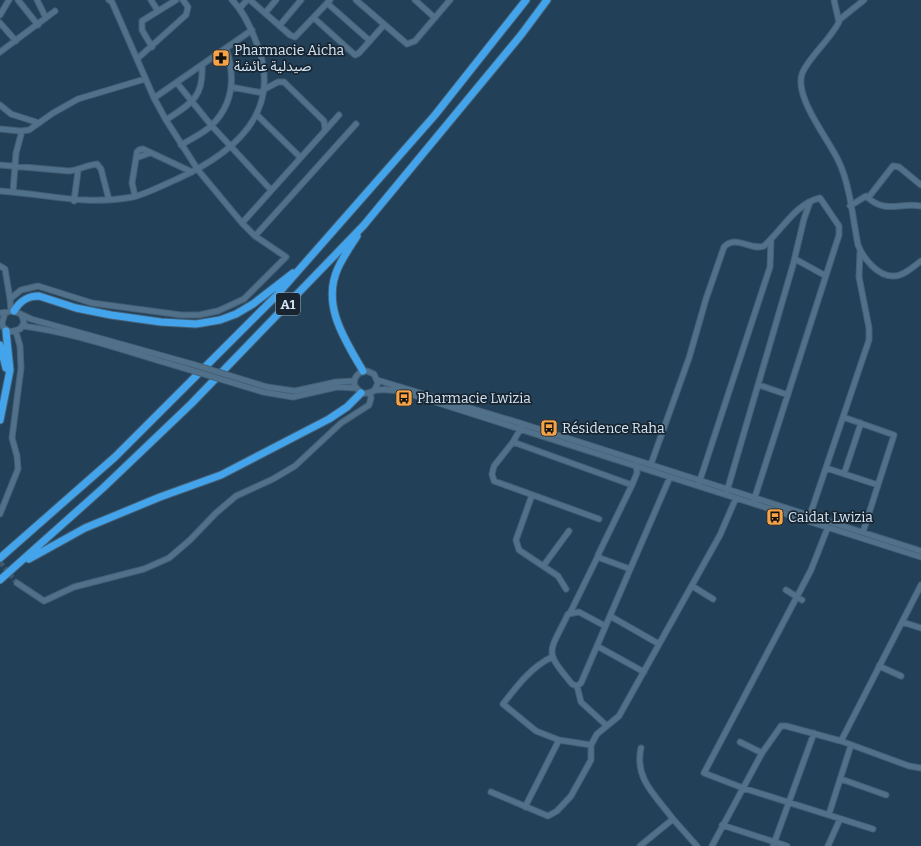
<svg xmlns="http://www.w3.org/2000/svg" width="921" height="846" font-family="Bitter,'Noto Sans Arabic',serif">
	<rect width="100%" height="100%" fill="#224058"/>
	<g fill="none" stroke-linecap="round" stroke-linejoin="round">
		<path stroke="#3d596f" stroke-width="5" stroke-dasharray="5 2.5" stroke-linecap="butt" d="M0 562 17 583"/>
		<defs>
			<path id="minor" d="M18 0 38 25
				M37 0 46 18
				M151 0 158 11
				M250 0 290 35 295 37 330 0
				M356 0 407 44 415 41 450 0
				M415 0 435 18
				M834 0 839 22C830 40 807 59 802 74 794 98 830 141 839 162 850 185 853 220 858 245 863 258 878 277 894 276 904 276 914 266 921 261
				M327 3 370 41
				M240 8 247 0
				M266 12 276 0
				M0 15 9 0
				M314 18 355 55 359 53 384 25
				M839 20 864 0
				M0 23 16 41
				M280 25 301 0
				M152 47 142 30V21L176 0
				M0 52 55 11
				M137 59 186 15 188 7 183 0
				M177 83 211 125 271 190
				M231 87 263 93
				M263 90 278 82H284L324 121 325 129
				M154 98 252 30
				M0 105 11 114 39 123
				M257 115 300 157
				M166 120C190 104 204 98 202 65
				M0 129 20 131 29 130 53 113 78 99 145 79
				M181 145C191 139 204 133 212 125 234 103 235 75 226 48
				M136 158 150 153
				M0 165 69 171C79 170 87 165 97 164L101 169 109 200
				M0 191C48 194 83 206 133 197 146 194 163 185 175 180 235 153 286 111 255 39 249 24 243 11 232 0
				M13 192 16 153 22 131
				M135 196 132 183 137 152 139 150 143 149 192 172
				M868 198 893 166 899 167 921 185
				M74 201 78 171
				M850 206 866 196C886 215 899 202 921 206
				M242 223 339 115
				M255 236 356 124
				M795 259 826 276
				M0 266 5 269 10 299
				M11 311 10 299 21 290 38 286 92 303 181 315H199L218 311 244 299 286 257 255 236 242 223 198 170 166 120 154 98 112 2 109 0
				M0 313 14 311 31 319 192 364
				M5 313 2 323 3 327 10 332 20 329 24 323 22 316
				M23 326C78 333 133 354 187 369
				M377 380 523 424 921 551
				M759 385 788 395
				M267 387 295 391 336 382 354 381
				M374 391 378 383 374 374 367 371C359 371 354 376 354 385L361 393C368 395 371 391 377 390 387 389 397 390 407 393L921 557
				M263 392 293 397 337 387 355 388
				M843 417 894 435 863 532
				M521 428 513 442 494 466 492 474 494 481 599 519
				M513 442 632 485
				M651 464 689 358 706 299 724 247C736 234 750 251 764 246 782 230 796 203 820 198L839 226V235L753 503
				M826 468 878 485
				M844 474 861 423
				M699 483 770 267 771 239
				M727 491 793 265 804 219 810 202
				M532 495 516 540 519 550 558 576 566 589
				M0 514 18 469 17 456 12 438 21 368 20 346 16 332
				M810 515 869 340V328L859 277 860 252
				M828 527 811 570 704 773 743 788 873 829
				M544 565 569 531
				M630 569 600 558 598 555 632 485 637 473 636 465
				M17 583 44 601 74 587 144 569 169 558 190 540 216 513 236 496 273 479 295 466 341 423 369 405 371 398 370 393
				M692 586 713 599
				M786 590 802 600
				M570 613 598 556
				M610 616 659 644
				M902 622 921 628
				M605 626 579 612 568 614C549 654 543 649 572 684L577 686 581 683 670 477
				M597 646 644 672
				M552 657C531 667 517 686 503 704L536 731 559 740 591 745
				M879 666 901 676
				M577 686 581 702 606 725
				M841 741 921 585
				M740 742 762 753
				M641 748C634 779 656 796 673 819
				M841 779 886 795
				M491 792 548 816 557 811 571 796 591 760V745L597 734 619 716 720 535 736 498
				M525 807 559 740
				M829 814 851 745
				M722 825 787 846
				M640 846 673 819 697 846
				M712 846 762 753 781 726H786L841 741 909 766 921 768
				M773 846 814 733
				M828 846 840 819"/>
			<path id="highway" d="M357 236C350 247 343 257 338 268 321 305 345 340 363 371
				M14 311C20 301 27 296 39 296L76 308 111 315 161 322 196 324 220 320 236 314 253 304 293 273
				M0 345 6 368
				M0 420 10 370 6 331
				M0 558 115 457 276 296 435 115 526 0
				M29 559 85 528 160 497 221 475 329 419 347 407 361 393
				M0 580 103 488 191 404 364 225 521 35 547 0"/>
		</defs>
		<use href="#minor" stroke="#445f74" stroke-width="7"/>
		<use href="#highway" stroke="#445f74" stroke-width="9"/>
		<use href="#minor" stroke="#51718b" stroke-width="5"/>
		<use href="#highway" stroke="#43a4ec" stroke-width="7"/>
		<defs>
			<path id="minor-bridge" d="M192 364 267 387
				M187 369 263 392"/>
		</defs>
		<use href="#minor-bridge" stroke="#445f74" stroke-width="7" stroke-linecap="butt"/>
		<use href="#minor-bridge" stroke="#51718b" stroke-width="5"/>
	</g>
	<defs>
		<symbol id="pharmacy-square" viewBox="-11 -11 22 22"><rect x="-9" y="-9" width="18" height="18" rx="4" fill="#f6a247" stroke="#182531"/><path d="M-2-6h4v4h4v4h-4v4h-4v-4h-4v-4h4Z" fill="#111"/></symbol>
		<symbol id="bus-square" viewBox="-11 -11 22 22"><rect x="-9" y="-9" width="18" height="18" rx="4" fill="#f6a247" stroke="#182531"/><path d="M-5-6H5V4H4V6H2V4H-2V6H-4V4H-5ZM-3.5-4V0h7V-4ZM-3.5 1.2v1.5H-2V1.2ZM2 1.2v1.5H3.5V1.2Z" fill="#111"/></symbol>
	</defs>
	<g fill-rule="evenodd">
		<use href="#pharmacy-square" x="211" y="48" width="20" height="20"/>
		<use href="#bus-square" x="394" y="388" width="20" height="20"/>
		<use href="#bus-square" x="539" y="418" width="20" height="20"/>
		<use href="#bus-square" x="765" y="507" width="20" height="20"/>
	</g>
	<g text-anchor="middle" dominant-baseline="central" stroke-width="3.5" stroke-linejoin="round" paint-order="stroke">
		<rect fill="#182531" stroke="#9cabba" stroke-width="1" x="276" y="293" width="24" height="22" rx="3"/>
		<g font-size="13" font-weight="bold" fill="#d4e5f4">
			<text x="288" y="304">A1</text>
		</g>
		<g font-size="14" fill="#d4e5f4" stroke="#182531" text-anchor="start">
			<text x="234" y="50">Pharmacie Aicha<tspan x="234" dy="16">صيدلية عائشة</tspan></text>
			<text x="417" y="398">Pharmacie Lwizia</text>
			<text x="562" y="428">Résidence Raha</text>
			<text x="788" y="517">Caidat Lwizia</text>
		</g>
	</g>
</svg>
